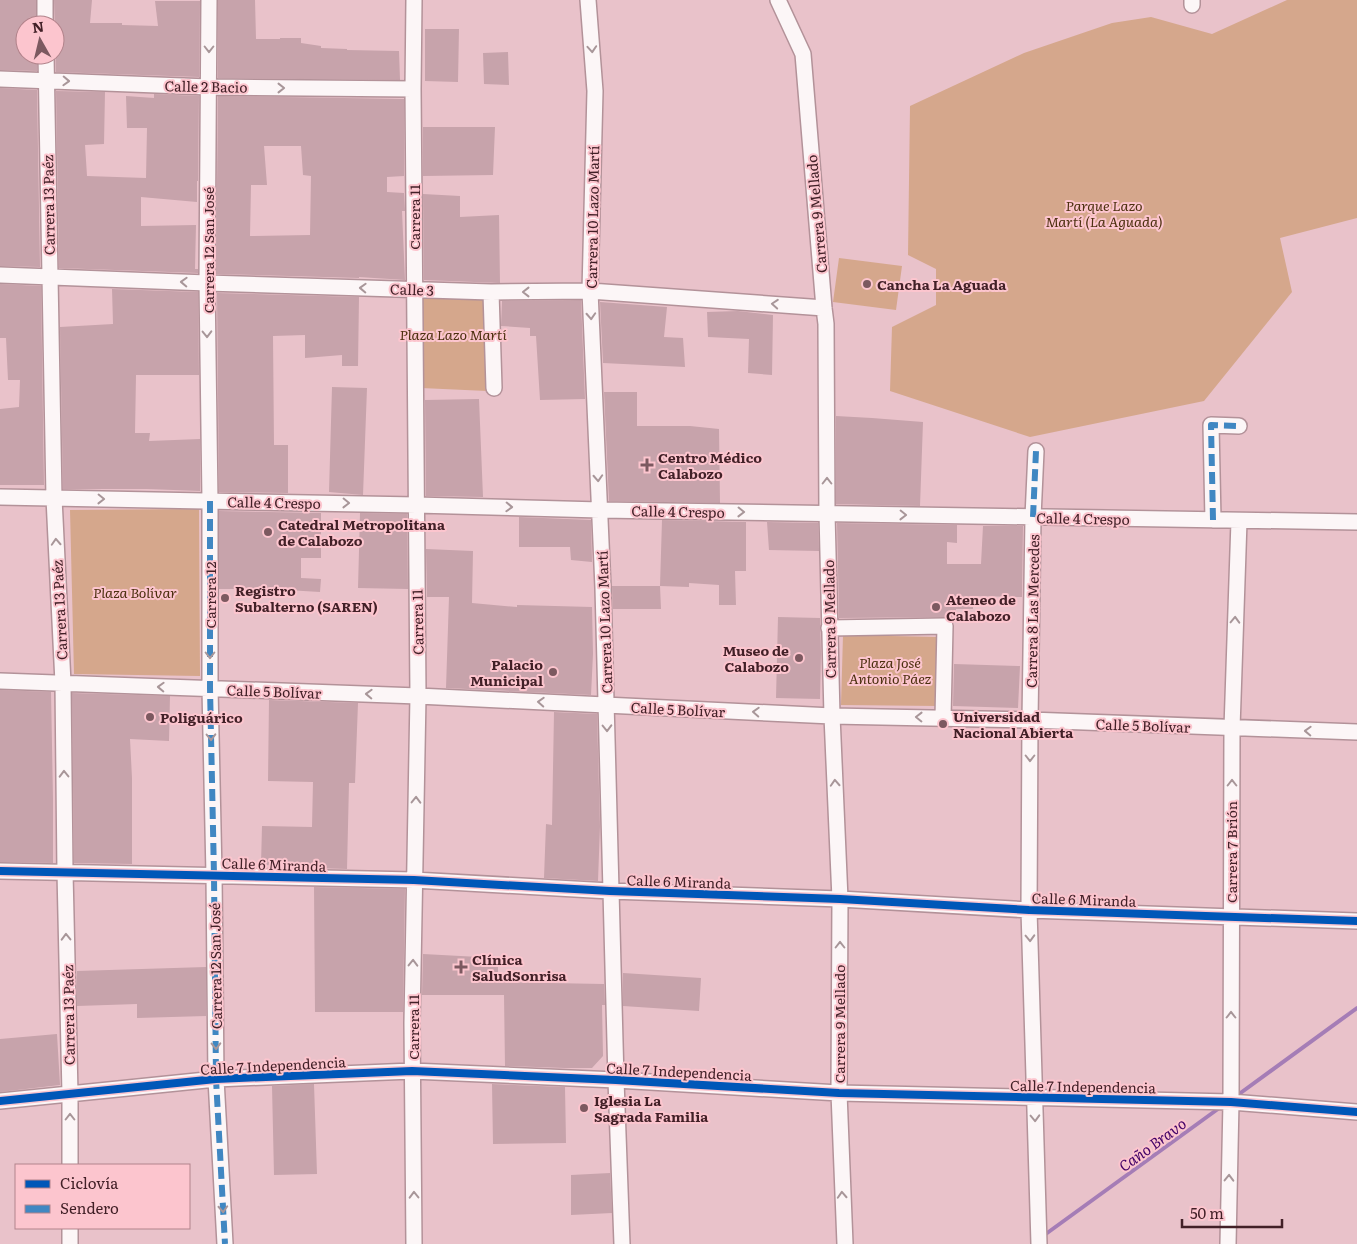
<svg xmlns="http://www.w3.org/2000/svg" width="1357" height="1244" font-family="Literata,serif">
	<rect width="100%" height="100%" fill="#e9c2ca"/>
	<path fill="#d5a78c" d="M1287 0H1357V218L1280 238 1292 292 1204 401 1030 437 890 391 892 327 936 305V269L908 255 910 106 1024 53 1112 23 1151 17 1212 34Z
		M839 258 902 266 896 310 833 302Z
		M419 294 487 297V391L421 388Z
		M199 509 200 676 74 674 70 510Z
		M843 635 939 637 938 706 841 705Z"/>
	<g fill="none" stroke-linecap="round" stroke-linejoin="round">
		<path stroke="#a57db6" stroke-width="4" d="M1235 1097 1357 1008
			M1043 1236 1222 1106"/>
	</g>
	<path fill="#c7a3ab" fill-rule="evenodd" d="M0 0H36V25H25V55H37V71L0 70Z
		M54 0H92L90 23H122V25L158 26 155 1H200L199 77 56 72Z
		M218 0H255L256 39H280V38H301V43L321 46V48L347 49V50L399 51 400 80 218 78Z
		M425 29H459L458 82 425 81Z
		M508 52 509 85 484 84 483 53Z
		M0 88 37 90 40 267 0 266Z
		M56 91 105 92 104 144 85 145 87 176 146 178 147 128H127L126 96 154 98V94L199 96 198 181H197V202L141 197V226L196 225 195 269H198V273L59 268Z
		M218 96 404 99V176L387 177V192L404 193 405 211H402L405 280 359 277V278L216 274ZM264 146H301L303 175 311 176 310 235 250 236 251 185H267Z
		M423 127H495L493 175 423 176Z
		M423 194 460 196V217L499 215 500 283 424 280Z
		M0 284 41 286 44 485H0V409L19 407 20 380H8L6 338H0Z
		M112 289 198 292 199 375H136L135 433H150L149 441 200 439V491L147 489H63L60 327 113 324Z
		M217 293 359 297 358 366H342V355L305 358V335L273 336 274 445H288V493L219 492Z
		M581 300 585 399 540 400 536 336H530V328L501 326 502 301Z
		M600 302 667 307 664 337 683 338 685 367 603 363Z
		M738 311 773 315 772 375 748 373 749 339 708 337 707 312Z
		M332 387 367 388 363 495 329 492Z
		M604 392H637V426H690L719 429 720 503 609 501Z
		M479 399 483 497 426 496 425 400Z
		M836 416 872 418 923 422 920 506 836 504Z
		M219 511 321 513V558H301V578L321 579 320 592 270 589H219Z
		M360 513 407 514 408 589 358 588Z
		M519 517 591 520 592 562 571 560 570 547H519Z
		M662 520 746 522V571H735L736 605H719V585L689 583V587L660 586Z
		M767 522 818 523 819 551 769 550Z
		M837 523 957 525V543L947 542V564H981L983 526H1023L1022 597 973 596V609H956L955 621H953L950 618 945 617 839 618Z
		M426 549 473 551 472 603 517 607V605L592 607 593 654 591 695 446 688 449 597H427Z
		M612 586H660L661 609H613Z
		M778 617 820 618 821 653 820 699 776 698Z
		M954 664 1020 666 1018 708 953 706Z
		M0 690 51 692 53 799V863L0 862Z
		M72 693 170 696 169 741 130 739 132 778V864L74 863Z
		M269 700 358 703 355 783H349L347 869 314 868V866L261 865 262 826 312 827 313 782 268 781Z
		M554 712 597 714 600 826 598 881 544 878 546 824 552 825Z
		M314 887 405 889 403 1012H315Z
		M423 954 498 958V982L604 984 605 1005H602L603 1056 592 1068H565L505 1066 504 995H422Z
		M206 967V1016L137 1018V1004L77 1006V971Z
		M623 973 701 978 699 1011 623 1006Z
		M57 1034 60 1085 0 1092V1039Z
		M314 1084 317 1174 274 1175 272 1086Z
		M492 1084 565 1087 566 1143 493 1144Z
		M610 1173 612 1213 571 1215V1175Z"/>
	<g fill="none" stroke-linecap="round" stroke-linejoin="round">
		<defs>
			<path id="street" d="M45 0V25
				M209 0 207 283 210 501V688L214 875 216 1079 225 1244
				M588 0 595 91 590 291 603 588 616 1080 622 1244
				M778 0 803 54 824 308 826 324 827 513 832 716 840 899 839 1093 845 1244
				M1192 5V0
				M46 55 54 498 63 683 65 872 70 1094V1165
				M0 79 209 87 413 89
				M0 275 207 283 491 292 590 291 824 308
				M491 292 494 388
				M1036 451 1033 517 1030 720 1029 910 1039 1244
				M0 497 416 505 600 510 1357 522
				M1213 520 1211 425 1239 426
				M829 628 945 626 943 718
				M0 681 418 696 832 716 1030 720 1357 732
				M0 871 414 880 610 891 840 899 1029 910 1357 921
				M0 1101 216 1079 412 1071 616 1080 839 1093 1231 1102 1357 1112
				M70 1244V1228
				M414 1244 412 1023 418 696 413 89 414 0
				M1228 1244 1231 1102 1232 728 1239 521"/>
		</defs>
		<use href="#street" stroke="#b39299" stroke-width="18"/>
		<use href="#street" stroke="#fcf6f7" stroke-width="15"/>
		<path stroke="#4087c2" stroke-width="6" stroke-dasharray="12 6" stroke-linecap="butt" d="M210 501V688L214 875 216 1079 225 1244
			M1033 517 1036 451
			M1213 520 1211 425 1239 426"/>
		<defs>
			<path id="cycleway" d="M0 871 414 880 610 891 840 899 1029 910 1357 921
				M0 1101 216 1079 412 1071 616 1080 839 1093 1231 1102 1357 1112"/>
		</defs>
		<use href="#cycleway" stroke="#fcc5ce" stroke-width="11"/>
		<use href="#cycleway" stroke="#0057b8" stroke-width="8"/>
	</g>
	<defs><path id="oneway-chevron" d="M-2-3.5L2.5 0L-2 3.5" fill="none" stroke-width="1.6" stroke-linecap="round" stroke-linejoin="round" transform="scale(1.25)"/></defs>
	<g stroke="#a89699">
		<use href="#oneway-chevron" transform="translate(209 49) rotate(90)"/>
		<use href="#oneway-chevron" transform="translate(592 49) rotate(86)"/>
		<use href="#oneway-chevron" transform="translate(66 81) rotate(2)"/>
		<use href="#oneway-chevron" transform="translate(281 88)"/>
		<use href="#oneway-chevron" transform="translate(184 282) rotate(-178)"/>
		<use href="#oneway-chevron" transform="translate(363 288) rotate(-178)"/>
		<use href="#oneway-chevron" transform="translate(526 292) rotate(180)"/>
		<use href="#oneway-chevron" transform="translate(775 304) rotate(-176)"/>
		<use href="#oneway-chevron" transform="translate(591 316) rotate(87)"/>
		<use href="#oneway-chevron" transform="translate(207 334) rotate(89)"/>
		<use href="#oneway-chevron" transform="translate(598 478) rotate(87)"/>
		<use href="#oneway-chevron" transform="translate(827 481) rotate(-90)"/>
		<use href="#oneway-chevron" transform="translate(101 499) rotate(1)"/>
		<use href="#oneway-chevron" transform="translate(346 503) rotate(1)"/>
		<use href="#oneway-chevron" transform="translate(509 507) rotate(2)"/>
		<use href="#oneway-chevron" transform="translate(741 512) rotate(1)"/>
		<use href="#oneway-chevron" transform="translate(903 515) rotate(1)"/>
		<use href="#oneway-chevron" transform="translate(56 542) rotate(-93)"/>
		<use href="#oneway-chevron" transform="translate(1235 620) rotate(-88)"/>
		<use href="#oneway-chevron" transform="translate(210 655) rotate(90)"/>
		<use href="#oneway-chevron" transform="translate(161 687) rotate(-178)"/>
		<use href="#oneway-chevron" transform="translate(369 694) rotate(-178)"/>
		<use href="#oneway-chevron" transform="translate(541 702) rotate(-177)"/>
		<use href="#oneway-chevron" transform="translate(756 712) rotate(-177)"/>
		<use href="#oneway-chevron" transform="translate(919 717) rotate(-179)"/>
		<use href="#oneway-chevron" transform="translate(607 728) rotate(89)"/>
		<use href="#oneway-chevron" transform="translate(1308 731) rotate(-178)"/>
		<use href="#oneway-chevron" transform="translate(211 737) rotate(89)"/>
		<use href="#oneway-chevron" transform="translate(1030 758) rotate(90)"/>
		<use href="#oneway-chevron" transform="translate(64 774) rotate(-91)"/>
		<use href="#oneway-chevron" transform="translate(835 783) rotate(-93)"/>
		<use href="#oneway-chevron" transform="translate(1232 783) rotate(-90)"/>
		<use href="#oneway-chevron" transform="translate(416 800) rotate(-89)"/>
		<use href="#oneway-chevron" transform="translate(66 937) rotate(-91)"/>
		<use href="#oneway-chevron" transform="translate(1030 938) rotate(88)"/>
		<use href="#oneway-chevron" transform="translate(840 945) rotate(-90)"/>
		<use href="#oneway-chevron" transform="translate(413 963) rotate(-89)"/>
		<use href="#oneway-chevron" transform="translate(1231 1015) rotate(-90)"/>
		<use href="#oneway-chevron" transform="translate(216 1046) rotate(89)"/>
		<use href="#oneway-chevron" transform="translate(70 1117) rotate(-90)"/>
		<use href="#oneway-chevron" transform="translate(1035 1118) rotate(88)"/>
		<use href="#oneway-chevron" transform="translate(1229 1178) rotate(-89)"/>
		<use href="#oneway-chevron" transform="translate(414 1195) rotate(-91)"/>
		<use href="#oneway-chevron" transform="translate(842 1195) rotate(-93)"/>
		<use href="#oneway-chevron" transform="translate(223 1209) rotate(87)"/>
	</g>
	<g fill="#7c5960" stroke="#fcc5ce" stroke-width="2">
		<circle cx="867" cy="284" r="5"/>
		<path d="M644.5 457.5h5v5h5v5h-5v5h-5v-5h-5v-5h5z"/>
		<circle cx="268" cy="532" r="5"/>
		<circle cx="225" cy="598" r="5"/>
		<circle cx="936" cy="607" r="5"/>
		<circle cx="799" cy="658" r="5"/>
		<circle cx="553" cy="672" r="5"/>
		<circle cx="150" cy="717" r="5"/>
		<circle cx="943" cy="724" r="5"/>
		<path d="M458.5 959.5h5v5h5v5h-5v5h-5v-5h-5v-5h5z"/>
		<circle cx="584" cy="1108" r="5"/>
	</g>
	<g text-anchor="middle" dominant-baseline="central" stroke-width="4" stroke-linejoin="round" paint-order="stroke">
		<g font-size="14" fill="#422027" stroke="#fcc5ce">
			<text transform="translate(206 86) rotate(1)">Calle 2 Bacio</text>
			<text transform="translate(48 205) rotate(-91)">Carrera 13 Paéz</text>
			<text transform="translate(816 214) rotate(-95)">Carrera 9 Mellado</text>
			<text transform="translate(414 217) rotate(-90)">Carrera 11</text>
			<text transform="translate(592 217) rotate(-89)">Carrera 10 Lazo Martí</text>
			<text transform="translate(208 250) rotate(-90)">Carrera 12 San José</text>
			<text transform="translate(412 289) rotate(2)">Calle 3</text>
			<text transform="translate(274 502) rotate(1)">Calle 4 Crespo</text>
			<text transform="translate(678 511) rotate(1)">Calle 4 Crespo</text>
			<text transform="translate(1083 518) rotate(1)">Calle 4 Crespo</text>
			<text transform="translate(210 595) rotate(-90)">Carrera 12</text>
			<text transform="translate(59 610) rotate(-93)">Carrera 13 Paéz</text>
			<text transform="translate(1032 611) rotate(-89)">Carrera 8 Las Mercedes</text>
			<text transform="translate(829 619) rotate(-91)">Carrera 9 Mellado</text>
			<text transform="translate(417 622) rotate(-91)">Carrera 11</text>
			<text transform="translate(604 622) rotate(-92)">Carrera 10 Lazo Martí</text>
			<text transform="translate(274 691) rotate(2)">Calle 5 Bolívar</text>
			<text transform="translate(678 709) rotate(3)">Calle 5 Bolívar</text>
			<text transform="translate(1143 725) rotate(2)">Calle 5 Bolívar</text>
			<text transform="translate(1231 852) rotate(-90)">Carrera 7 Brión</text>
			<text transform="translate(274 864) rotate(2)">Calle 6 Miranda</text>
			<text transform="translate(679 881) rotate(2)">Calle 6 Miranda</text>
			<text transform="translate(1084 899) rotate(2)">Calle 6 Miranda</text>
			<text transform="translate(215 966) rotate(-91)">Carrera 12 San José</text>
			<text transform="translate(68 1015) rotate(-91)">Carrera 13 Paéz</text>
			<text transform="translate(839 1024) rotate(-90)">Carrera 9 Mellado</text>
			<text transform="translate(413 1027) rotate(-90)">Carrera 11</text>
			<text transform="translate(273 1065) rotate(-3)">Calle 7 Independencia</text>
			<text transform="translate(679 1071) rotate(3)">Calle 7 Independencia</text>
			<text transform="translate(1083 1086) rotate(1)">Calle 7 Independencia</text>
		</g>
		<g font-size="14" font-style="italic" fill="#4c300f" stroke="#fcc5ce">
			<text x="1104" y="205">Parque Lazo<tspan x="1104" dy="16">Martí (La Aguada)</tspan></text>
			<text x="453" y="334">Plaza Lazo Martí</text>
			<text x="135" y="592">Plaza Bolívar</text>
			<text x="890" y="662">Plaza José<tspan x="890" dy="16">Antonio Páez</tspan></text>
		</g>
		<g font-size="14" font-weight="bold" fill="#422027" stroke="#fcc5ce" text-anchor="start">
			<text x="877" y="284">Cancha La Aguada</text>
			<text x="658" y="457">Centro Médico<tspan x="658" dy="16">Calabozo</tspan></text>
			<text x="278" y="524">Catedral Metropolitana<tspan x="278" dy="16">de Calabozo</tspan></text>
			<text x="235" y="590">Registro<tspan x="235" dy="16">Subalterno (SAREN)</tspan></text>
			<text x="946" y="599">Ateneo de<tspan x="946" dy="16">Calabozo</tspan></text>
			<text x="789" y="650" text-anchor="end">Museo de<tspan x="789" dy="16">Calabozo</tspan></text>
			<text x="543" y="664" text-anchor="end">Palacio<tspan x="543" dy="16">Municipal</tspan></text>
			<text x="953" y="716">Universidad<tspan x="953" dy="16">Nacional Abierta</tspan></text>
			<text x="160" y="717">Poliguárico</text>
			<text x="472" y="959">Clínica<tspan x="472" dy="16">SaludSonrisa</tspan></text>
			<text x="594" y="1100">Iglesia La<tspan x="594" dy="16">Sagrada Familia</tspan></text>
		</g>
		<g font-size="15" font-style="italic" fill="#410066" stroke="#fcc5ce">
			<text transform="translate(1152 1144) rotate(-36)">Caño Bravo</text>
		</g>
	</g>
	<rect x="15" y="1164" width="175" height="65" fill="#fcc5ce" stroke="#b2838b"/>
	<rect x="25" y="1180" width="25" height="8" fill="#0057b8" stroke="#b2838b"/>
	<text x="60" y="1189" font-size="15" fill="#422027">Ciclovía</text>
	<rect x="25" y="1205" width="25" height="8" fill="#4087c2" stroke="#b2838b"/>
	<text x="60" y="1214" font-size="15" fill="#422027">Sendero</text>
	<g transform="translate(40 40) rotate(352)"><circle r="24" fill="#fcc5ce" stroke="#b2838b"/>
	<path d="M0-4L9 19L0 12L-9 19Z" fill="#7c5960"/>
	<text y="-8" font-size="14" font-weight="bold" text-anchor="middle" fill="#422027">N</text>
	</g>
	<path d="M1182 1219v8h100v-8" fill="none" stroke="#422027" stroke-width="2.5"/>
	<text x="1190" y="1219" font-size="15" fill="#422027" stroke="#fcc5ce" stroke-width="4" paint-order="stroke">50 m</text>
</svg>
